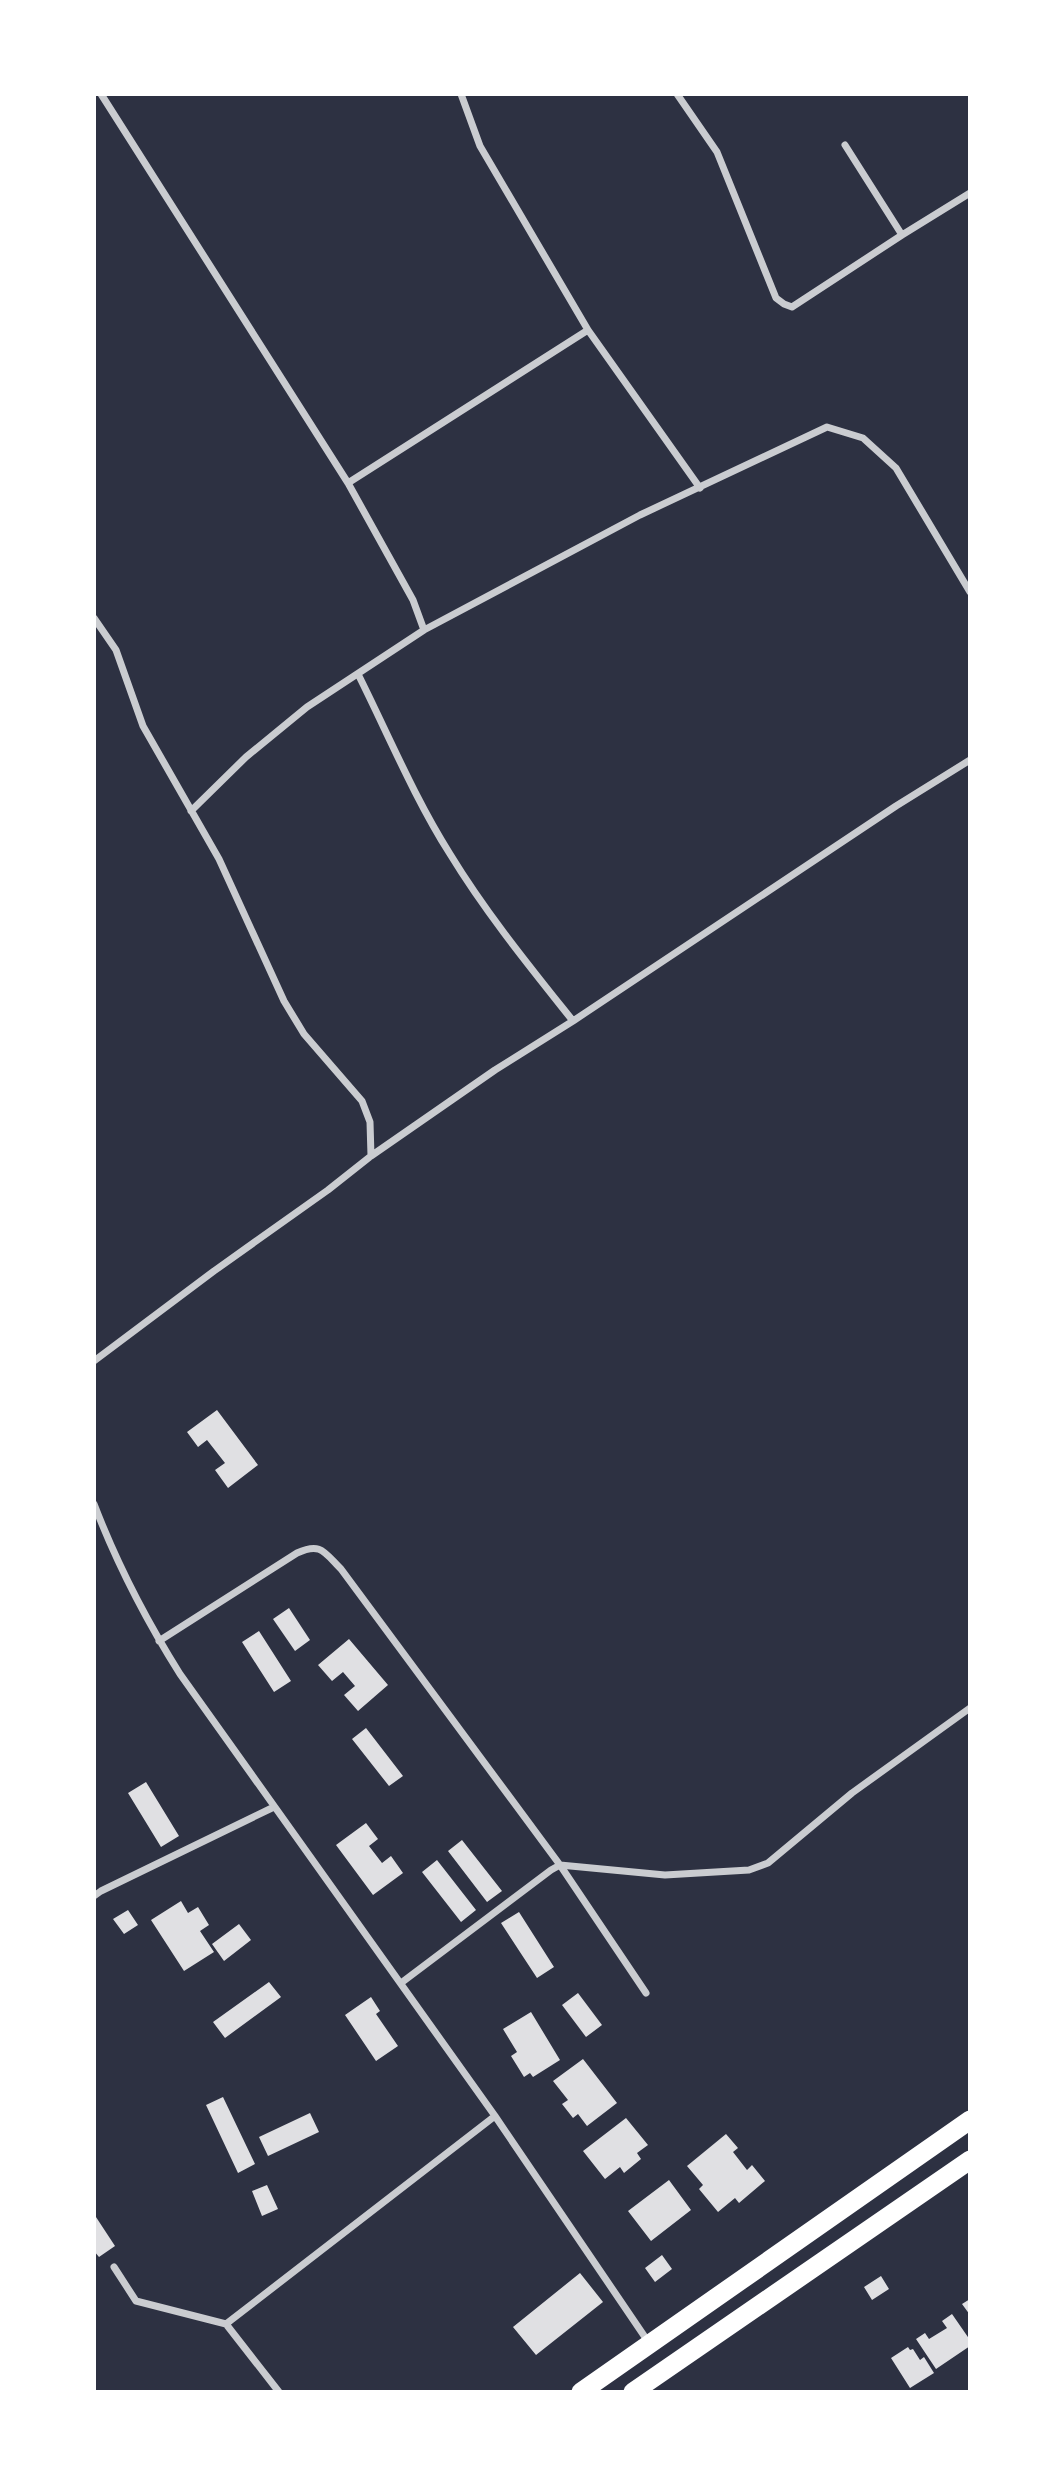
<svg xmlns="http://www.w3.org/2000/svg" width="1064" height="2486" font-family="'Roboto Serif',serif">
	<rect width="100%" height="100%" fill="#2d3142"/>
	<path fill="#e0e0e3" d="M217 1410 258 1465 228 1488 215 1470 225 1463 207 1440 198 1447 187 1432Z
		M289 1608 310 1640 295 1651 273 1619Z
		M259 1631 291 1681 274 1692 242 1642Z
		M349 1639 388 1685 358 1711 344 1695 355 1686 343 1672 332 1681 318 1665Z
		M366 1728 403 1776 389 1786 352 1739Z
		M146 1782 179 1836 161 1847 128 1793Z
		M366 1823 378 1839 369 1846 382 1863 391 1856 403 1873 373 1895 336 1845Z
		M462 1840 502 1891 487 1902 448 1851Z
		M437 1860 476 1910 461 1922 422 1872Z
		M181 1901 188 1913 198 1907 209 1925 200 1931 214 1952 184 1971 151 1920Z
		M128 1910 138 1925 124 1934 113 1919Z
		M519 1912 554 1967 537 1978 501 1923Z
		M239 1924 251 1940 224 1961 212 1944Z
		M269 1982 281 1997 225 2038 213 2022Z
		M578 1993 602 2025 586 2037 562 2005Z
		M371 1997 380 2011 376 2014 398 2046 376 2061 345 2015Z
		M531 2012 560 2060 533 2077 530 2073 524 2077 511 2056 517 2052 503 2029Z
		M583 2059 617 2103 587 2126 578 2114 573 2118 562 2104 568 2100 553 2081Z
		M223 2097 255 2164 238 2173 206 2105Z
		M310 2113 319 2132 268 2156 259 2137Z
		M626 2118 648 2145 637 2153 641 2159 624 2173 620 2167 605 2179 583 2151Z
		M726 2134 738 2148 733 2152 747 2170 752 2165 765 2181 739 2203 735 2198 718 2212 699 2189 703 2185 687 2166Z
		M669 2180 691 2210 651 2241 628 2211Z
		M267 2185 278 2209 262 2216 252 2191Z
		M94 2214 115 2246 99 2257 94 2251Z
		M662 2255 672 2269 655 2282 645 2268Z
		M580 2273 603 2302 536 2355 513 2327Z
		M881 2276 889 2289 872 2300 864 2287Z
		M970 2299V2315L962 2304Z
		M952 2314 970 2340V2346L936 2369 916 2339 925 2333 929 2339 947 2328 942 2321Z
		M908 2347 910 2350 913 2349 920 2360 924 2357 934 2373 910 2388 891 2358Z"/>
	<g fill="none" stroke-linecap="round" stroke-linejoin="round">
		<path stroke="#caccd0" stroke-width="7" d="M101 94 348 483 413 600 424 630 307 707 246 757 191 811
			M677 94 717 152 776 298 784 304 792 307 902 235
			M845 145 902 235 970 193
			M588 330 700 488
			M348 483 588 330 480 146 461 94
			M94 618 116 650 143 726 219 859 284 1001 304 1034 362 1101 370 1122 371 1156
			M424 630 640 515 827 427 863 438 896 468 970 592
			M358 674C388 734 414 797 450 854 486 913 530 967 573 1021
			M94 1361 214 1271 328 1190 371 1156 495 1070 573 1021 896 806 970 760
			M94 1504C117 1564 146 1620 180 1674L495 2116 649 2343
			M159 1641 297 1553C321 1542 324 1552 341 1569L560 1865 646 1993
			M94 1896 101 1891 274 1807
			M401 1983 551 1870 560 1865 665 1875 749 1870 768 1863 852 1793 970 1708
			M114 2267 136 2301 226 2324 279 2392
			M226 2324 495 2116"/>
		<path stroke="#fff" stroke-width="19" d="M581 2392 970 2120
			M633 2392 970 2160"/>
	</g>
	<rect width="1064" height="2486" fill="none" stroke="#ffffff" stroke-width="192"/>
</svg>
